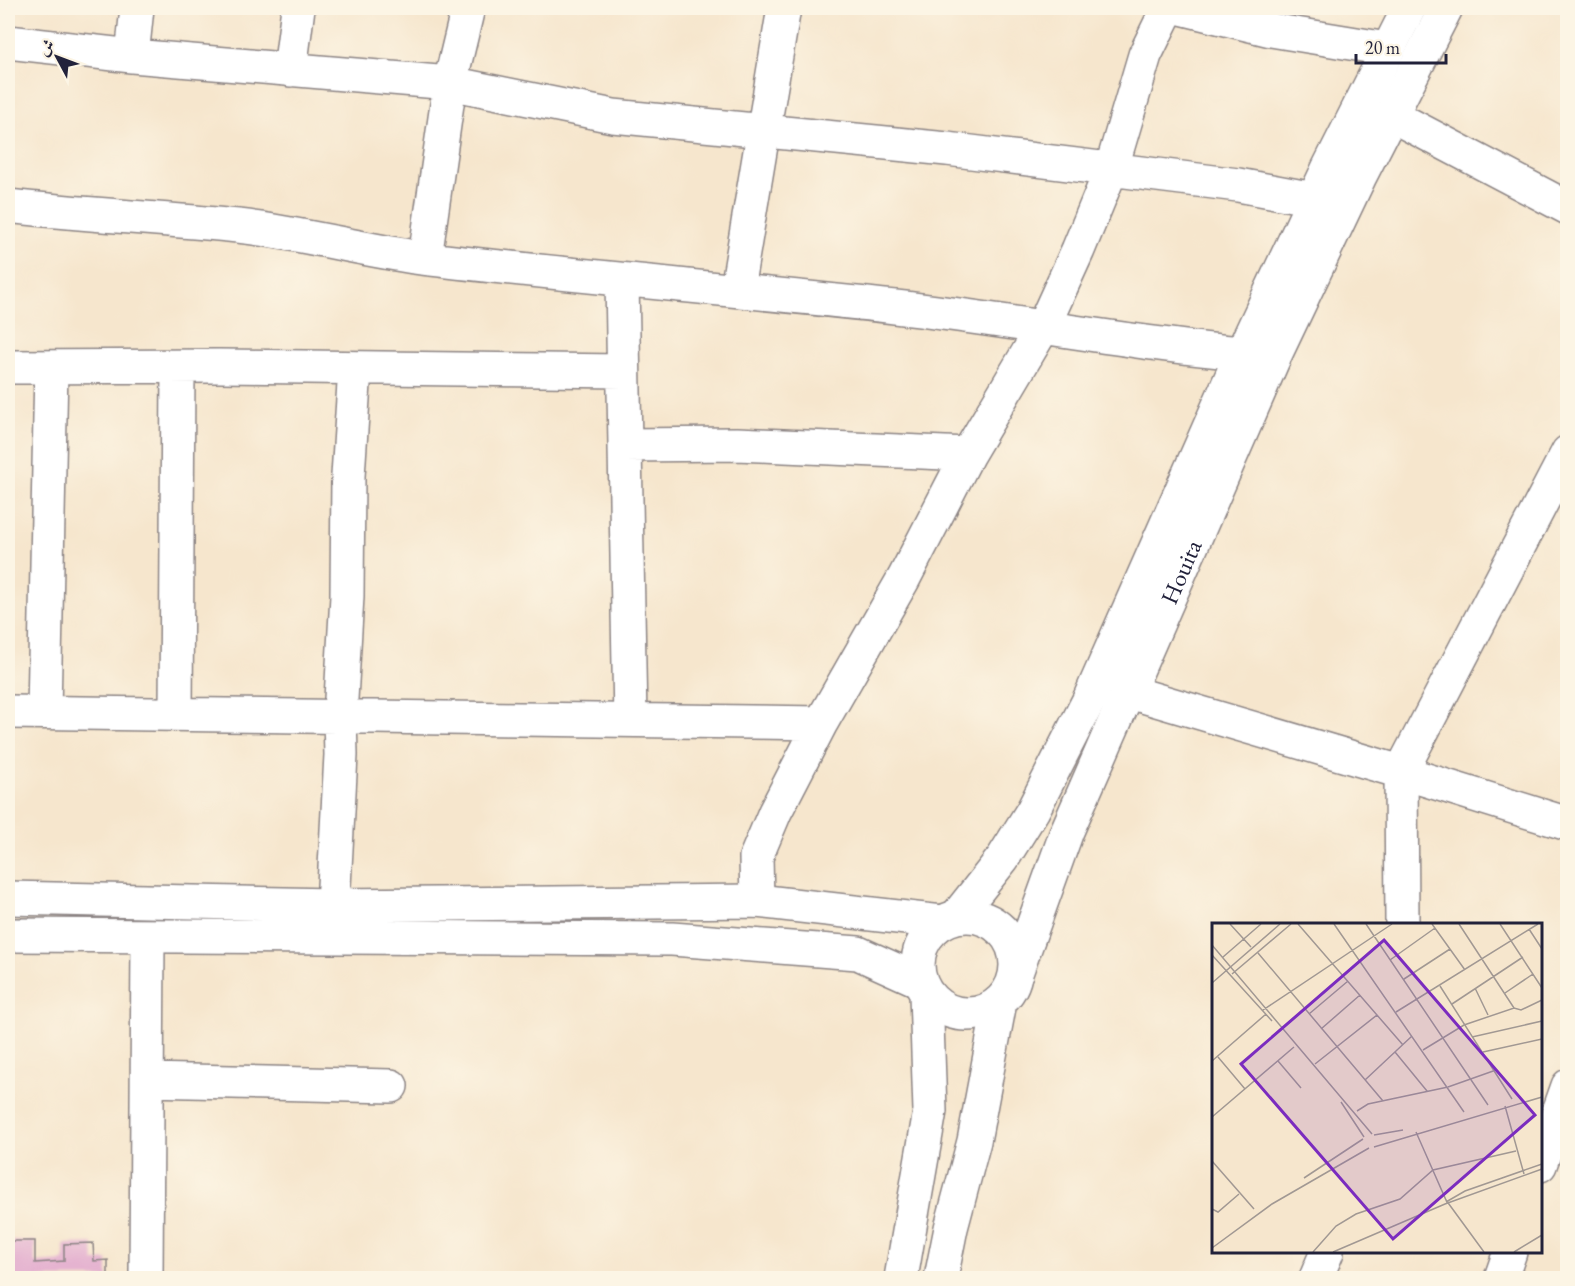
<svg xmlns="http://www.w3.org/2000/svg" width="1575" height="1286" font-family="'EB Garamond',Amiri,serif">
	<rect width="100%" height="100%" fill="#fcf5e5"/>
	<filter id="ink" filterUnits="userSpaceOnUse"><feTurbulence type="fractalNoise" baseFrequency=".0167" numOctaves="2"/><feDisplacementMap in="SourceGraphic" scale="12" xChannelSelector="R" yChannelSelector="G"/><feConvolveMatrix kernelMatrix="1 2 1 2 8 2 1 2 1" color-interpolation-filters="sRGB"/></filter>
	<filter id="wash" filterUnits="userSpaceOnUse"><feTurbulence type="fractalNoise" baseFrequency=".008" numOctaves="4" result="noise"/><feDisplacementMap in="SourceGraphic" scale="24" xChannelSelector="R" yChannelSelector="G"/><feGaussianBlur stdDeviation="1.35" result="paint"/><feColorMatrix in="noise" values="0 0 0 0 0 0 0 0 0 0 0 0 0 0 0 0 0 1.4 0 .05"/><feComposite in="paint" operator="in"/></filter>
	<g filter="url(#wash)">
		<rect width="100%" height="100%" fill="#f6e6cd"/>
		<g id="blocks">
			<path fill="#e5b3d0" d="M8 1241H35V1263L64 1261V1244L93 1243 94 1261 108 1260V1278H8Z"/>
		</g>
	</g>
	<g filter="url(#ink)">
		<use href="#blocks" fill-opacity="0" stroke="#8c8484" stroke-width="1.5"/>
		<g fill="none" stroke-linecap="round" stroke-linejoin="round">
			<defs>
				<path id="street" d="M1181 8 1271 30 1387 49
					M8 42 132 56 450 83 613 116 947 149 1238 185 1314 199
					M132 56 137 8
					M290 70 298 8
					M1391 115 1568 208
					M8 206C84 215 161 218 238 226 302 233 365 251 429 259 584 277 740 290 895 307 1012 320 1126 343 1242 353
					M425 258 450 83 468 8
					M622 281 630 720
					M737 289 784 8
					M8 367 219 366 623 371
					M625 445 737 444 968 454
					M1126 691 1401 772 1568 824
					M8 712 821 723
					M44 712 51 368
					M176 714 178 367
					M757 901 756 857 775 812 821 723 904 578 968 454 1042 329 1078 250 1111 170 1145 55 1168 8
					M333 905 341 755 340 716 347 596 348 476 355 368
					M1402 924 1401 772 1568 452
					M148 1080 391 1086
					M1540 1165 1568 1086
					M146 1278 148 937
					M1316 1278 1327 1252
					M1501 1278 1510 1252"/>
				<path id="secondary" d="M8 898 333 905 757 901 942 922
					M8 935 672 939 858 953 920 981"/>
				<g id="primary">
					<circle cx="967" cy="965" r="49"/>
					<path d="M957 916 1003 858 1033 810 1089 700 1242 353 1328 169 1409 8"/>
					<path id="s1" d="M1016 973 1067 831 1276 353 1360 176 1446 8"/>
					<path d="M901 1278 930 1111 926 994"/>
					<path d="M941 1278 951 1228 974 1141 1000 1002"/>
				</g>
			</defs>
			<use href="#street" stroke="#8c8484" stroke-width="36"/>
			<use href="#secondary" stroke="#8c8484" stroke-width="36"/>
			<use href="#primary" stroke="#8c8484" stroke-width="36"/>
			<use href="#street" stroke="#fff" stroke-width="33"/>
			<use href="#secondary" stroke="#fff" stroke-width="33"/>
			<use href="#primary" stroke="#fff" stroke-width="33"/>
		</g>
	</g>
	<g text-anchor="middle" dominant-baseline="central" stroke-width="4.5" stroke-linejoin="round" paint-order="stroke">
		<g font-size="24" fill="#22223b" stroke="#fcf5e5">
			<text stroke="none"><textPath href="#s1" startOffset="434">Houita</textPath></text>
		</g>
	</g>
	<g transform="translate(1212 923)">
		<rect width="330" height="330" fill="#f6e6cd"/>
		<path fill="none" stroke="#a19893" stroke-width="1.5" d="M18 1 39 24M86 1 191 122M122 1 252 189M154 1 276 182M220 1 253 47M247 1 302 85M288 1 330 65M317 6 330 26M0 22 160 211M46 30 171 178M0 32 60 98M11 34 49 1M178 37 223 5M20 51 79 1M192 56 238 26M0 60 68 1M228 63 300 176M263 65 276 92M293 70 321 51M240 81 311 34M51 87 180 1M184 89 326 1M97 91 136 58M109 106 148 72M260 114 330 98M211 127 252 102 302 85 309 87 330 77M183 129 215 168M271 129 330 116M6 134 33 166M0 138 54 91M66 138 89 165M103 141 165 92M153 157 200 113M129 179 152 214M293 183 312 251M145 188 156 181 236 164 284 147M0 194 82 124M204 209 234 277 272 329M162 212 191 207M162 224 330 174M0 238 42 286M92 255 151 216M234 279 253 268 330 241M0 286 6 289 27 271M0 325 60 281 157 225M101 329 124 303 144 291 188 276 221 247 304 228M121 329 233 281 330 246M302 329 330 312"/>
		<path fill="#7b2cbf" fill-opacity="0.15" stroke="#7b2cbf" stroke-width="3" d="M172 17 323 192 181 316 29 141Z"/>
		<rect width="330" height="330" fill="none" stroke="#22223b" stroke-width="3"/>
	</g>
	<rect width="1575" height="1286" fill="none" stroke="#fcf5e5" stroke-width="30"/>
	<g transform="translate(57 57) rotate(311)" stroke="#fcf5e5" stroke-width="4.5" paint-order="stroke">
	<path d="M0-4.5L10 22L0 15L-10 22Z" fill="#22223b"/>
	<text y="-9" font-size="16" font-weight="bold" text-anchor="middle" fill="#22223b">ش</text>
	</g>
	<path d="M1356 54v9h90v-9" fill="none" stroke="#22223b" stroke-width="3"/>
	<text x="1365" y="54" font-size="18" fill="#22223b" stroke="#fcf5e5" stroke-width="4.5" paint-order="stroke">20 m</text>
</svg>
